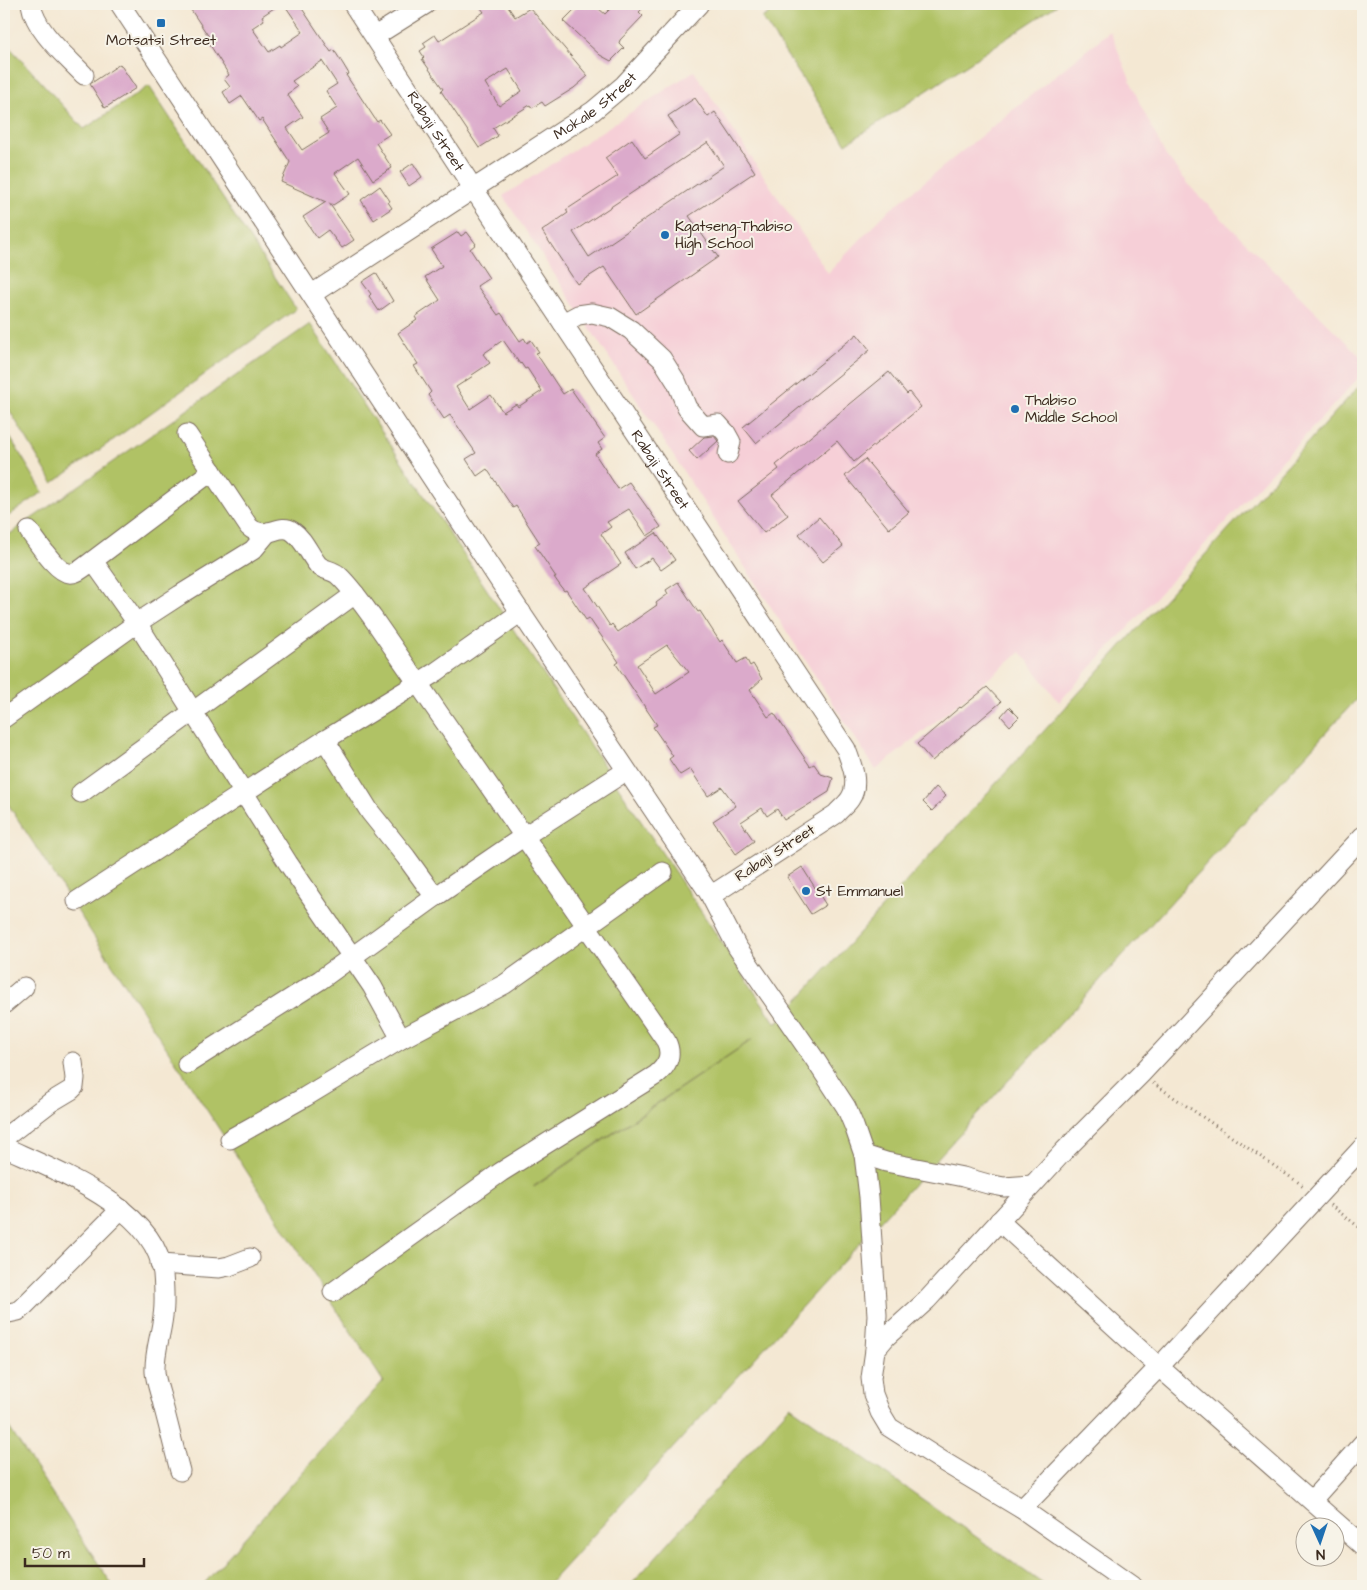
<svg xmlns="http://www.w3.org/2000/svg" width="1367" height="1590" font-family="'Architects Daughter',sans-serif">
	<rect width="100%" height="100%" fill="#f7f3e8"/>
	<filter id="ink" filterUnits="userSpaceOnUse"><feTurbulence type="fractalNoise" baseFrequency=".02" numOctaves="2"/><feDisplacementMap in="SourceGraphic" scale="10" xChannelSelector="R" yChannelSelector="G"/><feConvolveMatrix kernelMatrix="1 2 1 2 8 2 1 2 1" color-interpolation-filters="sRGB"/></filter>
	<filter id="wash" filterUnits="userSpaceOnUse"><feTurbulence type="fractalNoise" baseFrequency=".0096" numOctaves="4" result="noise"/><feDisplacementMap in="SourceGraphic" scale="20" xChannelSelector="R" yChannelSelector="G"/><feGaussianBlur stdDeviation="1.12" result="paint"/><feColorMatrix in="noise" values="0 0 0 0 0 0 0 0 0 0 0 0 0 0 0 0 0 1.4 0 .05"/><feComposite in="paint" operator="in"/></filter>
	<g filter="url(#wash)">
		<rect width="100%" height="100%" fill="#f4e8d3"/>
		<path fill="#f6cfd7" d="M1110 31 1140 104 1166 156 1195 192 1363 359V373L1059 702 1021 652 876 770 667 446 503 196 694 71 828 273 886 213Z"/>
		<path fill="#b0c265" stroke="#767642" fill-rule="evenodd" d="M784 4H1056L1057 5 846 144 762 18Z
			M4 41 84 129 149 86 296 309 53 483 4 401Z
			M310 324 776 1024 1363 382V692L547 1586H202L383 1381 4 798V538ZM751 1040H752L534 1187V1186Z
			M4 427 43 492 4 519Z
			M790 1406 1046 1586H630Z
			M4 1420 113 1586H4Z"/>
		<g id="blocks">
			<path fill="#dbaacb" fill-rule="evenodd" d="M202 4H280L262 16 264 20 252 28 269 52 280 45 281 47 303 32 284 4H299L331 52 334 50 343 64 349 74 346 75 377 122 380 120 390 134 376 143 392 168 373 180 358 157 335 173 350 194 333 205 329 203 354 240 342 248 328 230 317 238 303 217 326 202 281 182 290 162 262 119 259 121 242 96 230 104 223 92 230 87 224 79 229 75 210 45 213 43 191 10ZM322 61 337 84 326 91 337 108 320 119 329 133 302 150 287 128 303 117 287 94 297 87 292 81Z
				M478 4H506L515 17 530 8 588 76 574 88 545 106 542 102 532 108 530 105 493 128 498 136 479 148 441 91 443 89 422 59 424 57 420 51 426 47 423 43 435 35 439 41 484 12ZM508 69 522 91 499 106 485 83Z
				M580 4H593L605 14 615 4H647L639 12 643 16 620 40 619 43 624 48 611 61 600 55 563 21Z
				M120 64 136 88 105 108 90 84Z
				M695 98 708 117 715 112 755 172 689 216 718 257 636 314 604 267 577 284 542 231 568 213 566 210 618 176 605 158 632 139 645 158 680 134 668 116ZM708 142 724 166 589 257 573 232Z
				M413 163 422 177 409 186 400 172Z
				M380 186 390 201 388 202 392 208 374 220 361 200Z
				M458 232 461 236 467 232 476 244 470 249 489 278 477 286 498 315 501 313 520 341 524 338 527 343 531 340 539 352 536 353 563 394 571 389 605 438 598 443 602 449 595 454 618 489 629 482 661 527 647 536 629 509 607 522 611 527 601 534 621 564 585 588 610 626 612 624 618 632 657 605 656 603 668 594 666 590 678 582 698 612 700 611 720 642 722 640 737 663 746 658 750 666 753 664 762 679 750 690 768 717 774 713 810 766 814 764 821 774 833 778 829 792 784 820 777 809 767 816 762 808 741 822 754 841 736 854 713 821 736 806 722 787 708 796 690 769 680 775 669 759 673 756 653 727 657 725 616 664 619 662 589 618 586 620 566 590 564 591 554 577H556L535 546 540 543 516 506 513 508 487 469 477 476 466 459 476 453 450 415 444 419 428 395 431 392 414 366 418 364 398 333 417 320 415 317 440 300 425 277 442 266 431 249ZM503 340 520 364 521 363 525 369 527 368 542 391 518 407 516 404 503 412 491 395 470 409 456 387 473 376 472 375 490 363 483 354ZM667 645 689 672 656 694 637 665Z
				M376 273 393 301 379 311 369 296 371 294 362 282Z
				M857 334 870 350 756 443 743 427Z
				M889 372 907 394 909 392 921 407 854 462 837 441 772 495 788 515 764 533 738 501 779 469 776 465Z
				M714 436 718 441 697 460 689 451 704 437Z
				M865 459 909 512 889 529 845 476Z
				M819 517 843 546 823 562 799 534Z
				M656 533 675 560 661 570 652 558 635 569 625 553Z
				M987 687 1001 702 932 761 917 744 960 707 961 708Z
				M1009 707 1019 717 1010 726 1001 716Z
				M936 787 946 796 932 811 923 802Z
				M802 867 826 905 811 914 787 877Z"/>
		</g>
	</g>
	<g filter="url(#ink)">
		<use href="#blocks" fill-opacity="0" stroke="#7c6c5d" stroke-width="1"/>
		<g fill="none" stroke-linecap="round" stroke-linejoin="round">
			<defs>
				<g id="minor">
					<path d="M31 4C35 31 65 55 84 75"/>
					<path d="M120 4 501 583 709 893 737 947 814 1058 846 1107 854 1126 864 1155 869 1197 877 1315 875 1350 871 1378 873 1394 880 1412 889 1427 944 1462 1022 1509 1132 1586"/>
					<path id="s1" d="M353 4 473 188 846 749C852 765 860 784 850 799 846 805 840 809 836 814L718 891 709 893"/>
					<path d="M375 36 426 4"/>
					<path id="s2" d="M312 294 593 111 624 85 699 4"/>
					<path d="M563 323 578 315 592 313 610 317 631 330 662 359 677 383 687 408 703 426 718 424 726 433 731 442 728 454"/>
					<path d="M187 434 249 527C266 542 279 522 292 531 304 539 309 554 318 565 323 570 332 570 338 575 351 587 361 602 372 617L666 1041C673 1055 667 1066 656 1075L501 1172 333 1292"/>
					<path d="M29 531C37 541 56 572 69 573 74 574 79 571 83 568L212 471"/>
					<path d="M93 561 137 623 288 863 372 986 401 1039"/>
					<path d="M4 718 137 623 180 595 253 550 268 532"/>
					<path d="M325 740 370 812 406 857 435 897"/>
					<path d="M81 793 355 594"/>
					<path d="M77 901 325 740 436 672 521 612"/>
					<path d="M4 1004 24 987"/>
					<path d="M187 1064 320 980 435 897 523 837 626 771"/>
					<path d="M4 1138 51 1102 71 1090 74 1087 75 1078 73 1062"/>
					<path d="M230 1139 305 1097 401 1039 505 984 663 872"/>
					<path d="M4 1147C56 1171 156 1208 163 1274 164 1287 165 1303 163 1316 161 1335 154 1353 155 1372 156 1383 161 1395 163 1405 169 1427 174 1449 180 1471"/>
					<path d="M864 1155 886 1162 963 1177 988 1184 1004 1187 1032 1185"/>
					<path d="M999 1221 1159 1367 1363 1546"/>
					<path d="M160 1264 219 1268 229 1266 250 1258"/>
					<path d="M4 1314 18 1311 24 1306 121 1209"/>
					<path d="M875 1350 886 1337 927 1300 1064 1151 1141 1074 1363 836"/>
					<path d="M1312 1500 1363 1443"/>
					<path d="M1022 1509 1159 1367 1363 1147"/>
				</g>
			</defs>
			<use href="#minor" stroke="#7c6c5d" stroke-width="21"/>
			<path stroke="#7c6c5d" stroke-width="3" stroke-dasharray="1 4" stroke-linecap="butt" d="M1153 1083 1305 1187
				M1330 1205 1363 1230"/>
			<use href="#minor" stroke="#fff" stroke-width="19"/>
		</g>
	</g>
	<g fill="#1f6fb2" stroke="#f7f3e8" stroke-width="2">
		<rect x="156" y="18" width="10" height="10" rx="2.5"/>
		<circle cx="665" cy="235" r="5"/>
		<circle cx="1015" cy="409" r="5"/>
		<circle cx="806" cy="891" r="5"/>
	</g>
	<g text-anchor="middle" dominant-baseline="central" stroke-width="4" stroke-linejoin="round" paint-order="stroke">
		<g font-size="15" fill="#3b2a1e" stroke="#f7f3e8" text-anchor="start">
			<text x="161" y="40" text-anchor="middle">Motsatsi Street</text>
			<text x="675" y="226">Kgatseng-Thabiso<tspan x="675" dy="17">High School</tspan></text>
			<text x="1025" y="400">Thabiso<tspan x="1025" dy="17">Middle School</tspan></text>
			<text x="816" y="891">St Emmanuel</text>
		</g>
		<g font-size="15" fill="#3b2a1e" stroke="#f7f3e8">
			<text stroke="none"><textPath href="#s2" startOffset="340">Mokale Street</textPath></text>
			<text stroke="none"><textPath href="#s1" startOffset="152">Rabaji Street</textPath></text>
			<text stroke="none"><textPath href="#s1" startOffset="558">Rabaji Street</textPath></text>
			<text transform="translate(775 853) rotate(-33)">Rabaji Street</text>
		</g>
	</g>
	<rect width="1367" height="1590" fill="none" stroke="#f7f3e8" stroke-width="20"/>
	<g transform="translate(1320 1542) rotate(177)"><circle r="24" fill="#f7f3e8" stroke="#aca397"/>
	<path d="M0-4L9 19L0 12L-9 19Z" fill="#1f6fb2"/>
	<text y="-8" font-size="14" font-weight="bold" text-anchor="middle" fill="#3b2a1e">N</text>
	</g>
	<path d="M25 1558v8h119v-8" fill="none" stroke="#3b2a1e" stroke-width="2.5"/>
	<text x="32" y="1558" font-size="15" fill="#3b2a1e" stroke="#f7f3e8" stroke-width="4" paint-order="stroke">50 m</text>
</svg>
